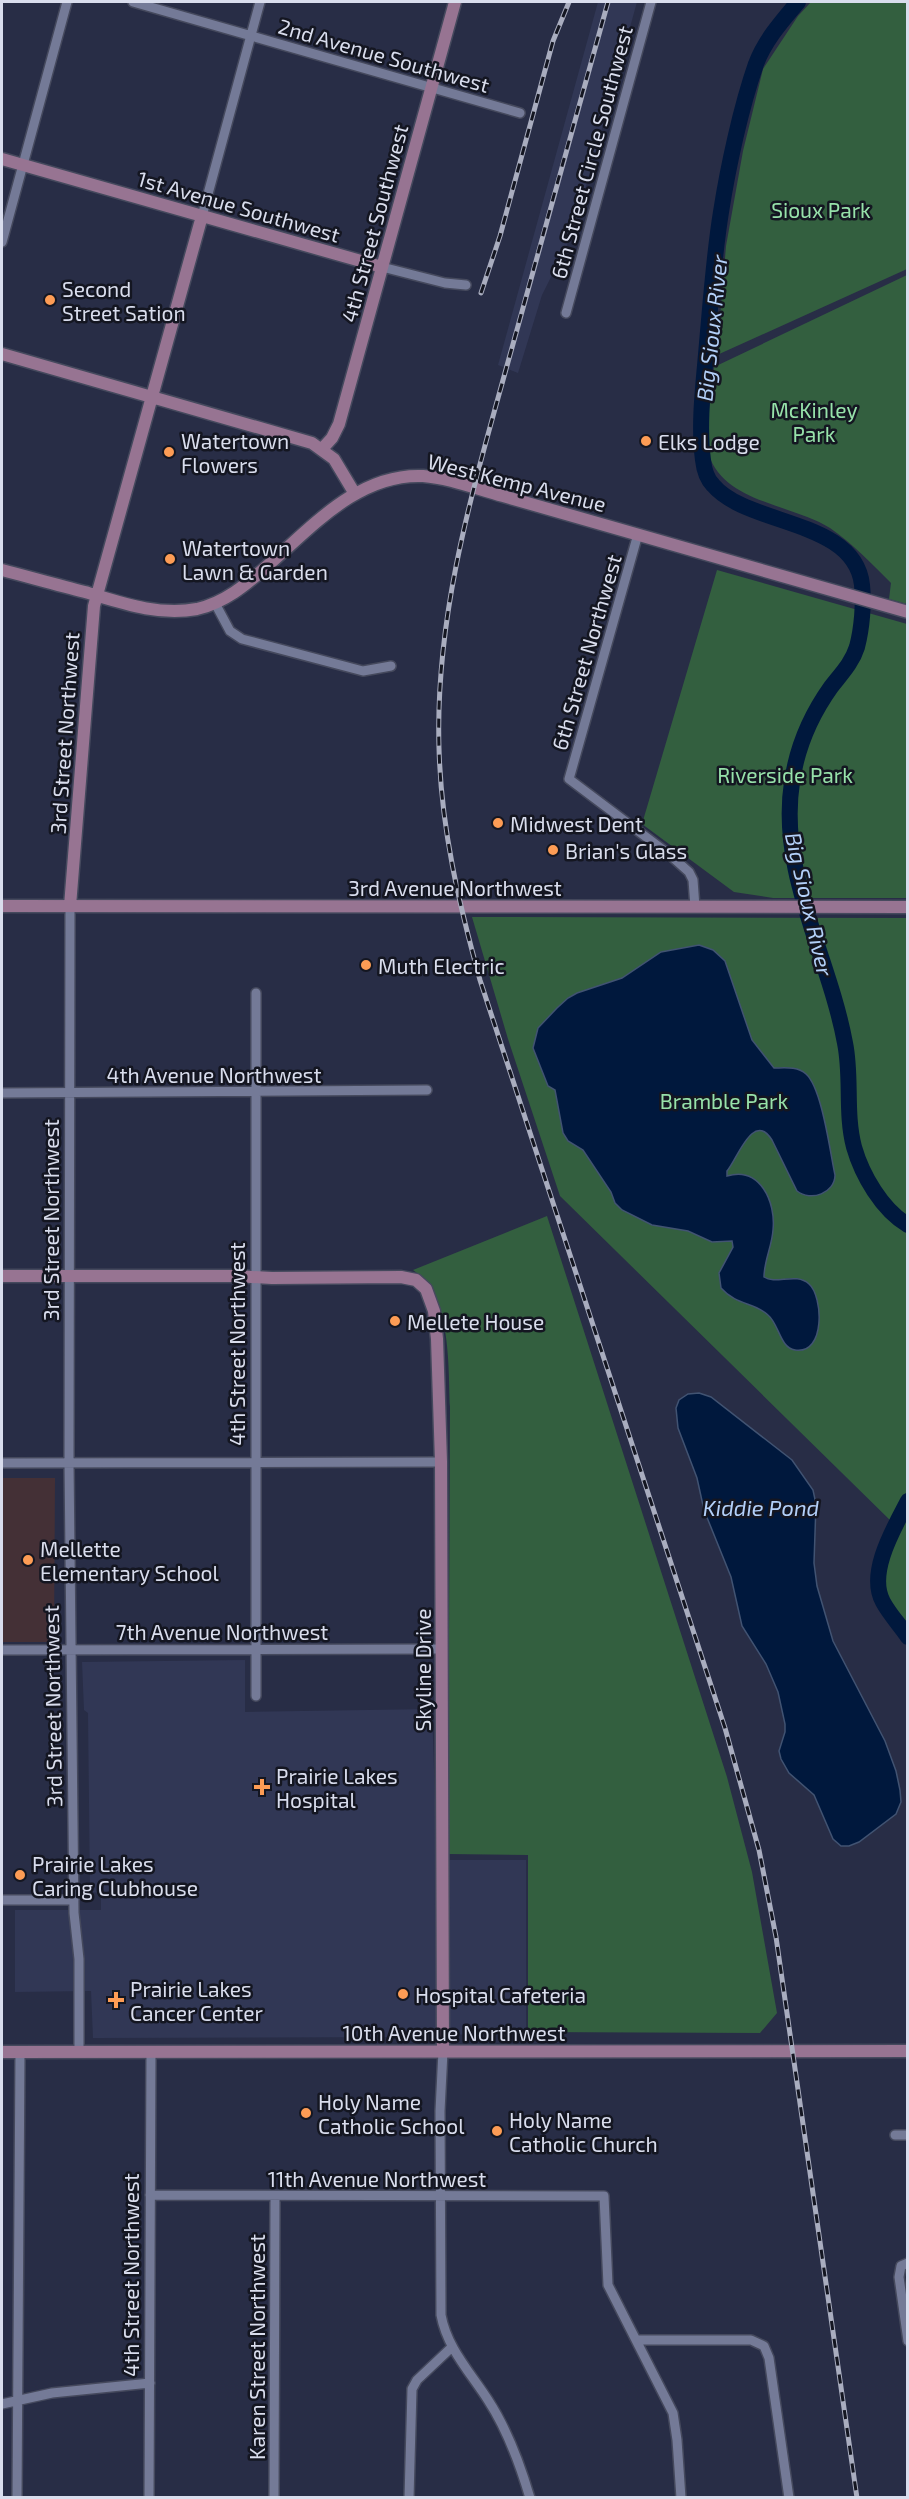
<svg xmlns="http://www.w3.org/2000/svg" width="909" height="2499" font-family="'Exo 2',sans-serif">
	<rect width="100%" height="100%" fill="#282d46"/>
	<path fill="#313755" d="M598 2H637L573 233 542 295 518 373 498 365Z
		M245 1660V1712L432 1709 437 1860H526V2030L425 2037 93 2038 91 1991 15 1992V1910H101V1893L90 1892 88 1713 84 1710 82 1662Z"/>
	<path fill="#443036" d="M2 1478H55L54 1642H2Z"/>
	<path fill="#335f3f" d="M811 2H907V269L717 355 726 246 743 151 763 69 798 16Z
		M907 275V604L889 599 891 583C872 564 852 543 830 528 790 503 720 503 707 449 704 436 713 384 714 367Z
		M717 570 907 624V898H773L734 892 642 824Z
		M472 917 907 918V1637C900 1624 889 1615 883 1602 871 1579 885 1546 895 1525L560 1196 508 1039Z
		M547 1216 727 1777 752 1872 777 2013 760 2033 528 2032V1855L448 1854 450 1407C448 1364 452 1297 413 1270Z"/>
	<path fill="#00183d" stroke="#415372" stroke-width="1.5" d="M699 945 713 950 725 961 752 1040 774 1068C784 1068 797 1066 806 1074 822 1088 830 1152 835 1175 835 1193 811 1202 797 1191L772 1140C753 1110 737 1160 727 1171V1176C760 1166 776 1202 773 1230 772 1246 764 1261 764 1277 776 1285 796 1272 809 1284 823 1296 826 1355 795 1350 780 1348 779 1324 768 1315 754 1302 737 1306 721 1288L719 1273 733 1247 732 1241 712 1242 688 1231 652 1225 622 1210 615 1203 611 1192 583 1150 568 1141 563 1133 555 1090 548 1086 533 1048 538 1028 557 1008 568 998 577 993 622 978 661 952Z
		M699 1393 711 1397 792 1460 813 1490 816 1504 814 1563 817 1586 833 1641 885 1741 896 1771 900 1790 901 1802 896 1814 859 1842 849 1846H841L833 1839 814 1795 789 1773 781 1759 779 1751 785 1732V1724L778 1692 766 1664 742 1626 731 1577 704 1510 697 1478 678 1428 676 1408 679 1400 688 1394Z"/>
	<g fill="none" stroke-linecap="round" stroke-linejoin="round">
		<path stroke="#00183d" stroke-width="16" d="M798 2C782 21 765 40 756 64 741 107 728 167 721 212 714 255 711 299 707 343 704 381 698 422 703 460 704 469 707 479 713 485 747 526 855 519 862 585 864 603 862 628 857 647 852 663 841 674 831 687 811 715 797 747 792 782 778 873 829 956 845 1043 852 1077 845 1113 854 1147 862 1175 882 1210 908 1225
			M908 1501C894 1528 867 1573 883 1602 890 1615 900 1625 908 1637"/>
		<defs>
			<path id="street" d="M133 2 520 113
				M202 216 260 2
				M2 242 67 2
				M382 267 445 283 466 285
				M566 313 651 2
				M638 534 569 779 670 855 689 872 693 880 695 907
				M215 603 230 631 242 639 363 671 391 666
				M70 906 69 1463 74 1913 79 1959V2052
				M256 993V1696
				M2 1093 427 1090
				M2 1463 441 1462
				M2 1650 442 1649
				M2 1900H74
				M443 2051 440 2111 441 2315C447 2348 470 2372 488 2400 507 2429 520 2464 530 2498
				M895 2135H908
				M150 2195 604 2196 608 2285 673 2413 677 2440 681 2498
				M908 2263 901 2266 899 2277 908 2341
				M637 2340H751L764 2346 769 2358 789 2498
				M2 2404 52 2393 150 2383
				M17 2498 20 2052
				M149 2498 151 2052
				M274 2498 275 2196
				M409 2498 412 2389 417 2380 452 2347"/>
			<path id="secondary" d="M2 159 382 267
				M2 354 312 443 334 459 355 494
				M322 449 332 438 339 424 455 2
				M2 570C29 577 57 585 85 592 122 603 158 616 197 609 224 603 246 585 266 567 311 528 358 473 423 476 450 478 477 489 503 496L908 612
				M2 906 908 907
				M70 906 94 606 202 216
				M2 1276H234L272 1278 401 1277 416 1280 426 1289 434 1311 437 1339 441 1462 443 2051
				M2 2052 908 2051"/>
		</defs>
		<use href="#street" stroke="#45495d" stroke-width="12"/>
		<use href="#secondary" stroke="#45495d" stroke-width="15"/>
		<use href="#street" stroke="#747a97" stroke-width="9"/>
		<use href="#secondary" stroke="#977492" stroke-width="12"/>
		<defs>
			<path id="rail" d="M608 2C574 122 541 242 508 362 473 489 435 614 439 748 441 828 459 904 480 980L725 1728 759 1850 776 1937 857 2498
				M481 293 500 236 553 41 569 2"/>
		</defs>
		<use href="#rail" stroke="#a9adbf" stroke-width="5"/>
		<use href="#rail" stroke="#141621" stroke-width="3" stroke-dasharray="9" stroke-linecap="butt"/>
	</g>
	<g fill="#fd9c55" stroke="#141621" stroke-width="2">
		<circle cx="50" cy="300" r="6"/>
		<circle cx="646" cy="441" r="6"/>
		<circle cx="169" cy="452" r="6"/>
		<circle cx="170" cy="559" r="6"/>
		<circle cx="498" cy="823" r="6"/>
		<circle cx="553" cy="850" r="6"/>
		<circle cx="366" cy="965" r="6"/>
		<circle cx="395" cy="1321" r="6"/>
		<circle cx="28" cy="1560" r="6"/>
		<path d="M259 1778h6v6h6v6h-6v6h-6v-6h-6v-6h6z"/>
		<circle cx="20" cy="1875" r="6"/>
		<circle cx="403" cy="1994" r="6"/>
		<path d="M113 1991h6v6h6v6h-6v6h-6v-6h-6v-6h6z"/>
		<circle cx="306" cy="2113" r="6"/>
		<circle cx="497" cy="2131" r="6"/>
	</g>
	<g text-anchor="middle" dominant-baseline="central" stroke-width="5" stroke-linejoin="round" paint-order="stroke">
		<g font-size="21" fill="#d9dded" stroke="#141621">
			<text transform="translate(384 55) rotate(16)">2nd Avenue Southwest</text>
			<text transform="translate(591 152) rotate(-75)">6th Street Circle Southwest</text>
			<text transform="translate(239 206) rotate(16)">1st Avenue Southwest</text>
			<text transform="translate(374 223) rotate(-75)">4th Street Southwest</text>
			<text transform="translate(517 482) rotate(14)">West Kemp Avenue</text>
			<text transform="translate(586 652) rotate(-74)">6th Street Northwest</text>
			<text transform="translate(64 733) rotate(-86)">3rd Street Northwest</text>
			<text x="455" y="887">3rd Avenue Northwest</text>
			<text x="214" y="1074">4th Avenue Northwest</text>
			<text transform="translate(50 1220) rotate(-90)">3rd Street Northwest</text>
			<text transform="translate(236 1344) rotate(-90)">4th Street Northwest</text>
			<text x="222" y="1631">7th Avenue Northwest</text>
			<text transform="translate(422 1670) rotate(-90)">Skyline Drive</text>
			<text transform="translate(52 1706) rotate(-91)">3rd Street Northwest</text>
			<text x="454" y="2032">10th Avenue Northwest</text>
			<text x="377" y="2178">11th Avenue Northwest</text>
			<text transform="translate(130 2275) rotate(-90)">4th Street Northwest</text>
			<text transform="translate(256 2347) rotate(-90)">Karen Street Northwest</text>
		</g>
		<g font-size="21" fill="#97e2aa" stroke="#141621">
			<text x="821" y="209">Sioux Park</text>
			<text x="814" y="409">McKinley<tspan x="814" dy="24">Park</tspan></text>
			<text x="785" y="774">Riverside Park</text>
			<text x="724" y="1100">Bramble Park</text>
		</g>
		<g font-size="21" fill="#d9dded" stroke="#141621" text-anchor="start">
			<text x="62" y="288">Second<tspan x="62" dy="24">Street Sation</tspan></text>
			<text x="181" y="440">Watertown<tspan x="181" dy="24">Flowers</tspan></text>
			<text x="658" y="441">Elks Lodge</text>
			<text x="182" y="547">Watertown<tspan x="182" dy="24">Lawn &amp; Garden</tspan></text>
			<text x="510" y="823">Midwest Dent</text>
			<text x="565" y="850">Brian's Glass</text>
			<text x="378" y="965">Muth Electric</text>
			<text x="407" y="1321">Mellete House</text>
			<text x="40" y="1548">Mellette<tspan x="40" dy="24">Elementary School</tspan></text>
			<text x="276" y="1775">Prairie Lakes<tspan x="276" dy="24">Hospital</tspan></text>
			<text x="32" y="1863">Prairie Lakes<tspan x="32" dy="24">Caring Clubhouse</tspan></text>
			<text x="130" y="1988">Prairie Lakes<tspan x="130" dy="24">Cancer Center</tspan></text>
			<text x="415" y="1994">Hospital Cafeteria</text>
			<text x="318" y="2101">Holy Name<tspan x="318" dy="24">Catholic School</tspan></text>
			<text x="509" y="2119">Holy Name<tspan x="509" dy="24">Catholic Church</tspan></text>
		</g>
		<g font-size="22" font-style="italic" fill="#b3d0f9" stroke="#141621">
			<text transform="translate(711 328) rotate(-84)">Big Sioux River</text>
			<text transform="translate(810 904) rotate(77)">Big Sioux River</text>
			<text x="761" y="1507">Kiddie Pond</text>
		</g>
	</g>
	<rect width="909" height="2499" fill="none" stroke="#d9dded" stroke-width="6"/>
</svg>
